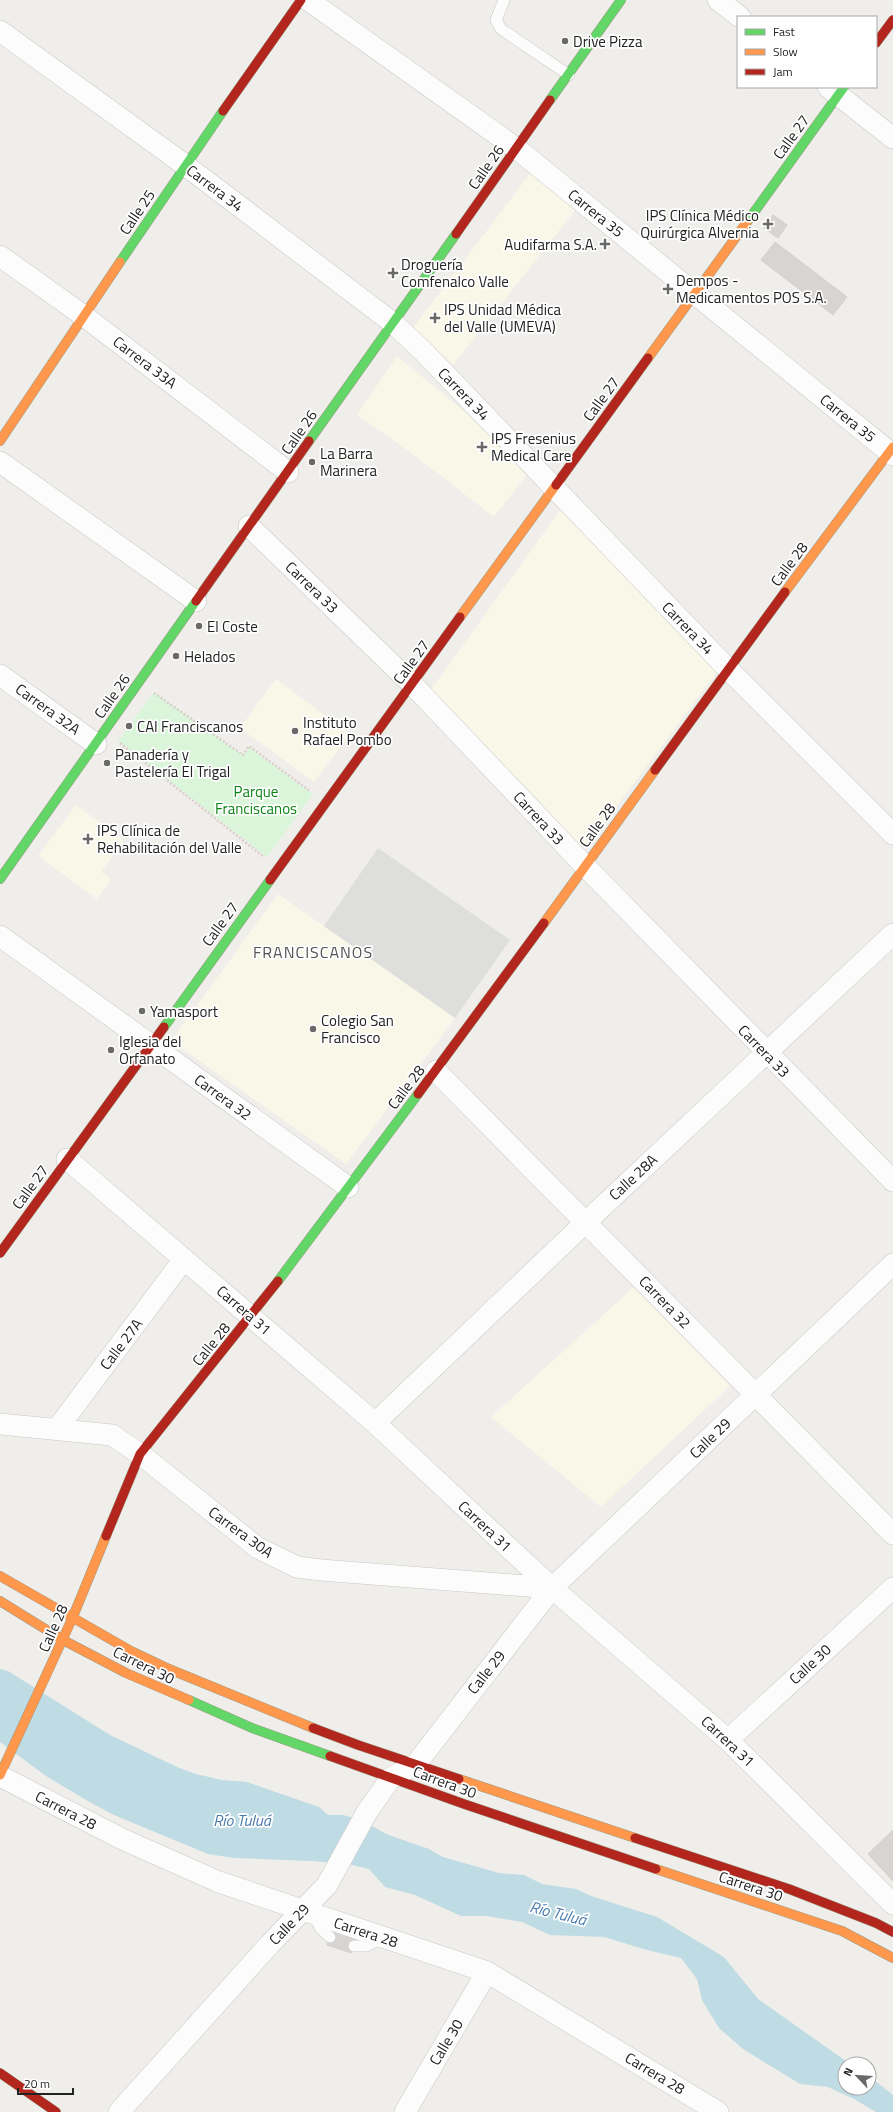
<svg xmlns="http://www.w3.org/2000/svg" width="893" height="2112" font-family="'Titillium Web',sans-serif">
	<rect width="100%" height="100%" fill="#f0eeeb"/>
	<path fill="#f8f7e8" d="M532 171 577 208 453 365 413 328Z
		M397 356 478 423 529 472 494 517 410 452 357 415Z
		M561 509 718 671 584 850 430 691Z
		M276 679 350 734 314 782 240 728Z
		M76 805 124 840 101 872 111 879 97 899 38 856Z
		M278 894 455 1018 346 1164 171 1041Z
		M634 1287 730 1386 601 1507 491 1417Z"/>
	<path fill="#dededc" d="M378 848 510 940 455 1018 324 926Z"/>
	<path fill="#daf5da" d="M154 692 243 755 249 747 313 794 267 857 118 741Z"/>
	<path fill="#bfdbe3" d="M0 1669 8 1671 110 1735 177 1767 196 1774 222 1780 247 1782 319 1807 328 1815H343L362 1820 386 1834 429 1849 443 1857 499 1873 524 1875 542 1884 576 1889 591 1896 657 1917 724 1957 758 1999 850 2064H845V2088H869V2076L893 2095V2112H876L854 2099 828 2087 800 2084 743 2049 719 2028 702 2000 697 1979 681 1958 647 1950 604 1937 550 1935 522 1922 487 1916H461L415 1895 385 1887 369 1869 348 1864 313 1861 234 1858 208 1854 114 1815 86 1800 46 1776 0 1742Z"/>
	<path fill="#d7d4d2" stroke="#d3d0cc" d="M773 215 787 225 778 238 764 228Z
		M775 242 847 297 833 315 761 260Z
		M893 1830V1881L868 1854Z
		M332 1930 356 1938 351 1953 327 1945Z"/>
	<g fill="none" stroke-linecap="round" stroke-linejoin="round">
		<defs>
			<path id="lane" d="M504 0 496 20 501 29 569 75
				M314 1915 321 1929 330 1937
				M354 1946H366L383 1938"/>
			<path id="street" d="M308 0 516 148 893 455
				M718 0 740 17
				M0 31 185 165 393 323 422 350 728 669 893 834
				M828 87 893 138
				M0 256 84 316 288 472
				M0 462 196 601
				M249 526 412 684 585 866 893 1181
				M0 675 96 744
				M0 936 348 1187
				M436 1071 893 1534
				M67 1159 375 1423 552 1588 728 1740 893 1904
				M375 1423 587 1221 893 934
				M0 1424 112 1435 140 1454 258 1548 297 1567 321 1570 552 1588
				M57 1429 184 1259
				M728 1740 893 1588
				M0 1776 122 1839 219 1882 487 1972 718 2112
				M119 2112 270 1944 327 1885 367 1812 391 1778 416 1764 552 1588 893 1264
				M405 2112 487 1972"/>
			<path id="fast" d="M550 100 621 0
				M747 222 844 87
				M120 262 223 111
				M309 441 456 234
				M0 879 196 601
				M164 1027 270 880
				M278 1281 418 1094
				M189 1700 252 1728 330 1756"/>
			<path id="slow" d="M648 358 747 222
				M0 441 120 262
				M785 592 893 447
				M460 617 556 485
				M544 923 655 770
				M0 1576 131 1651 169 1669 313 1728
				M0 1601 63 1640 126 1673 189 1700
				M0 1775 72 1619 106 1536
				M459 1779 635 1838
				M656 1869 842 1931 893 1958"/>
			<path id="jam" d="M876 43 893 20
				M223 111 301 0
				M456 234 550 100
				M556 485 648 358
				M196 601 309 441
				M655 770 785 592
				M270 880 460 617
				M418 1094 544 923
				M0 1253 164 1027
				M106 1536 140 1454 278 1281
				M313 1728 358 1745 459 1779
				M330 1756 464 1804 656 1869
				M635 1838 789 1889 876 1923 893 1932
				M0 2073 56 2112"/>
		</defs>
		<use href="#lane" stroke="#c9c8c7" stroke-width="12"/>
		<use href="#street" stroke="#c9c8c7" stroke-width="22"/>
		<use href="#fast" stroke="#999a82" stroke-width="10"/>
		<use href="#slow" stroke="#999a82" stroke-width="10"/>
		<use href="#jam" stroke="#999a82" stroke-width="10"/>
		<path stroke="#dccecd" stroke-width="2.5" stroke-dasharray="2 2" stroke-linecap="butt" d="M154 693 243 755 249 746 310 791
			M120 743 264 857"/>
		<use href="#lane" stroke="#fdfcfc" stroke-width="11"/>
		<use href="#street" stroke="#fdfcfc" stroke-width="21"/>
		<use href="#fast" stroke="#63d668" stroke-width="9"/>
		<use href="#slow" stroke="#ff974d" stroke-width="9"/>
		<use href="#jam" stroke="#b3261e" stroke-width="9"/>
	</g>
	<g fill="#6a6968" stroke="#fff" stroke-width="1.5">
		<circle cx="565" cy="41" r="4"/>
		<path d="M766 218h4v4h4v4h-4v4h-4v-4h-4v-4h4z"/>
		<path d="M603 238h4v4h4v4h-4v4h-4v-4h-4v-4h4z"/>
		<path d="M391 267h4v4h4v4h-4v4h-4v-4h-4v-4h4z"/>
		<path d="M666 283h4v4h4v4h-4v4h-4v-4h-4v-4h4z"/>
		<path d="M433 312h4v4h4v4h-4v4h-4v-4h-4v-4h4z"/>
		<path d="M480 441h4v4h4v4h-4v4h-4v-4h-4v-4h4z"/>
		<circle cx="312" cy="462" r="4"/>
		<circle cx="199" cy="626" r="4"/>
		<circle cx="176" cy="656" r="4"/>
		<circle cx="129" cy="726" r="4"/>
		<circle cx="295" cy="731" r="4"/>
		<circle cx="107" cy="763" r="4"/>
		<path d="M86 833h4v4h4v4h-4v4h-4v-4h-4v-4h4z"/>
		<circle cx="142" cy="1011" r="4"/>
		<circle cx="313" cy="1029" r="4"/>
		<circle cx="111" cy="1050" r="4"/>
	</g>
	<g text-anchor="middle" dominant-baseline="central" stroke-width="3.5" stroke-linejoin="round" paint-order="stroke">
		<g font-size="15" fill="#222" stroke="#fff" text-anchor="start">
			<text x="573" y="41">Drive Pizza</text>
			<text x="759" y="215" text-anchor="end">IPS Clínica Médico<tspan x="759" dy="17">Quirúrgica Alvernia</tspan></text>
			<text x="597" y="244" text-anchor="end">Audifarma S.A.</text>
			<text x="401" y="264">Droguería<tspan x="401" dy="17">Comfenalco Valle</tspan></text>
			<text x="676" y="280">Dempos -<tspan x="676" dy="17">Medicamentos POS S.A.</tspan></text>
			<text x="444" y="309">IPS Unidad Médica<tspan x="444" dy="17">del Valle (UMEVA)</tspan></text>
			<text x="491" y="438">IPS Fresenius<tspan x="491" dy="17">Medical Care</tspan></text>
			<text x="320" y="453">La Barra<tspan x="320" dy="17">Marinera</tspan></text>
			<text x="207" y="626">El Coste</text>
			<text x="184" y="656">Helados</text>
			<text x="303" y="722">Instituto<tspan x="303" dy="17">Rafael Pombo</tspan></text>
			<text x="137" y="726">CAI Franciscanos</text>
			<text x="115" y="754">Panadería y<tspan x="115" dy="17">Pastelería El Trigal</tspan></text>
			<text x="97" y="830">IPS Clínica de<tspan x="97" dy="17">Rehabilitación del Valle</tspan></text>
			<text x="150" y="1011">Yamasport</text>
			<text x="321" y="1020">Colegio San<tspan x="321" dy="17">Francisco</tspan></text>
			<text x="119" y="1041">Iglesia del<tspan x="119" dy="17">Orfanato</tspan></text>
		</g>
		<g font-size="15" fill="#222" stroke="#fff">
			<text transform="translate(791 137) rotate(-54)">Calle 27</text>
			<text transform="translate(486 167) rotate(-55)">Calle 26</text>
			<text transform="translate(215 188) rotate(37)">Carrera 34</text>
			<text transform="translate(137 212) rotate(-56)">Calle 25</text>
			<text transform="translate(596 213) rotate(39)">Carrera 35</text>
			<text transform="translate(145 362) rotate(37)">Carrera 33A</text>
			<text transform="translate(464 394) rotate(46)">Carrera 34</text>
			<text transform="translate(601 399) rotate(-54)">Calle 27</text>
			<text transform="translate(848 418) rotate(39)">Carrera 35</text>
			<text transform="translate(299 432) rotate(-55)">Calle 26</text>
			<text transform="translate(789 564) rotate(-53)">Calle 28</text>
			<text transform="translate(312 587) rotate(44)">Carrera 33</text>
			<text transform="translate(688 628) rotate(46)">Carrera 34</text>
			<text transform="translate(411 662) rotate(-54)">Calle 27</text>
			<text transform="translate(112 696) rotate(-55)">Calle 26</text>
			<text transform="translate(48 709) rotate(36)">Carrera 32A</text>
			<text transform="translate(539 818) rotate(47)">Carrera 33</text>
			<text transform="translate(597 825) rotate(-54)">Calle 28</text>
			<text transform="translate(220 924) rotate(-54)">Calle 27</text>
			<text transform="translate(764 1051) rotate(46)">Carrera 33</text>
			<text transform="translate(406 1087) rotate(-53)">Calle 28</text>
			<text transform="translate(223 1097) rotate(36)">Carrera 32</text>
			<text transform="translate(633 1177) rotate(-43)">Calle 28A</text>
			<text transform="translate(30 1187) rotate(-54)">Calle 27</text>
			<text transform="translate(665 1302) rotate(46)">Carrera 32</text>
			<text transform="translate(244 1310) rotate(41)">Carrera 31</text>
			<text transform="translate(121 1344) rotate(-53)">Calle 27A</text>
			<text transform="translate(211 1344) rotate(-51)">Calle 28</text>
			<text transform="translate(710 1438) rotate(-44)">Calle 29</text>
			<text transform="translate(485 1526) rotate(43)">Carrera 31</text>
			<text transform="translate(241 1532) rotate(36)">Carrera 30A</text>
			<text transform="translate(53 1628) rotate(-66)">Calle 28</text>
			<text transform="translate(810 1664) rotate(-43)">Calle 30</text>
			<text transform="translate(144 1665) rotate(26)">Carrera 30</text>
			<text transform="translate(486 1672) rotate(-52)">Calle 29</text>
			<text transform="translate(728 1741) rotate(43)">Carrera 31</text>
			<text transform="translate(445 1782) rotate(20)">Carrera 30</text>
			<text transform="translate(66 1810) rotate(27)">Carrera 28</text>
			<text transform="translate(751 1886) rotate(18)">Carrera 30</text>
			<text transform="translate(289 1924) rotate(-46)">Calle 29</text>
			<text transform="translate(366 1932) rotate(18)">Carrera 28</text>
			<text transform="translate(446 2042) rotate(-59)">Calle 30</text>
			<text transform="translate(655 2073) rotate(31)">Carrera 28</text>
		</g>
		<g font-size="15" fill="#0c8416" stroke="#fff">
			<text x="256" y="791">Parque<tspan x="256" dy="17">Franciscanos</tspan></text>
		</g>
		<g font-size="16" letter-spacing="1" fill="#555" stroke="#fff">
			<text x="313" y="952">FRANCISCANOS</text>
		</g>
		<g font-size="16" font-style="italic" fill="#4a7aab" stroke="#fff">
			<text x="242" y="1820">Río Tuluá</text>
			<text transform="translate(558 1913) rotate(14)">Río Tuluá</text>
		</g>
	</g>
	<rect x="737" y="16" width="140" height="72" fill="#ffffff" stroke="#a7a7a7"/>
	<rect x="745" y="29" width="20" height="6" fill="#63d668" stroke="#a7a7a7"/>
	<text x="773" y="36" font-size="12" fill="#222222">Fast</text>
	<rect x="745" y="49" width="20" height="6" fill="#ff974d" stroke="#a7a7a7"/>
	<text x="773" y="56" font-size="12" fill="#222222">Slow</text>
	<rect x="745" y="69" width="20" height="6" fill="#b3261e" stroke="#a7a7a7"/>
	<text x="773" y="76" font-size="12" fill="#222222">Jam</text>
	<g transform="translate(857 2076) rotate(295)"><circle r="19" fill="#ffffff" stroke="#a7a7a7"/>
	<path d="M0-3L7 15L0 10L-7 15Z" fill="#6a6968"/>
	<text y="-6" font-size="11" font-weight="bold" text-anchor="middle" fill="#222222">N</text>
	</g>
	<path d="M18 2088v6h55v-6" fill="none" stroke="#222222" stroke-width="2"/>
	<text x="24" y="2088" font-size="12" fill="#222222" stroke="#ffffff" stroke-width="3" paint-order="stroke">20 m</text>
</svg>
